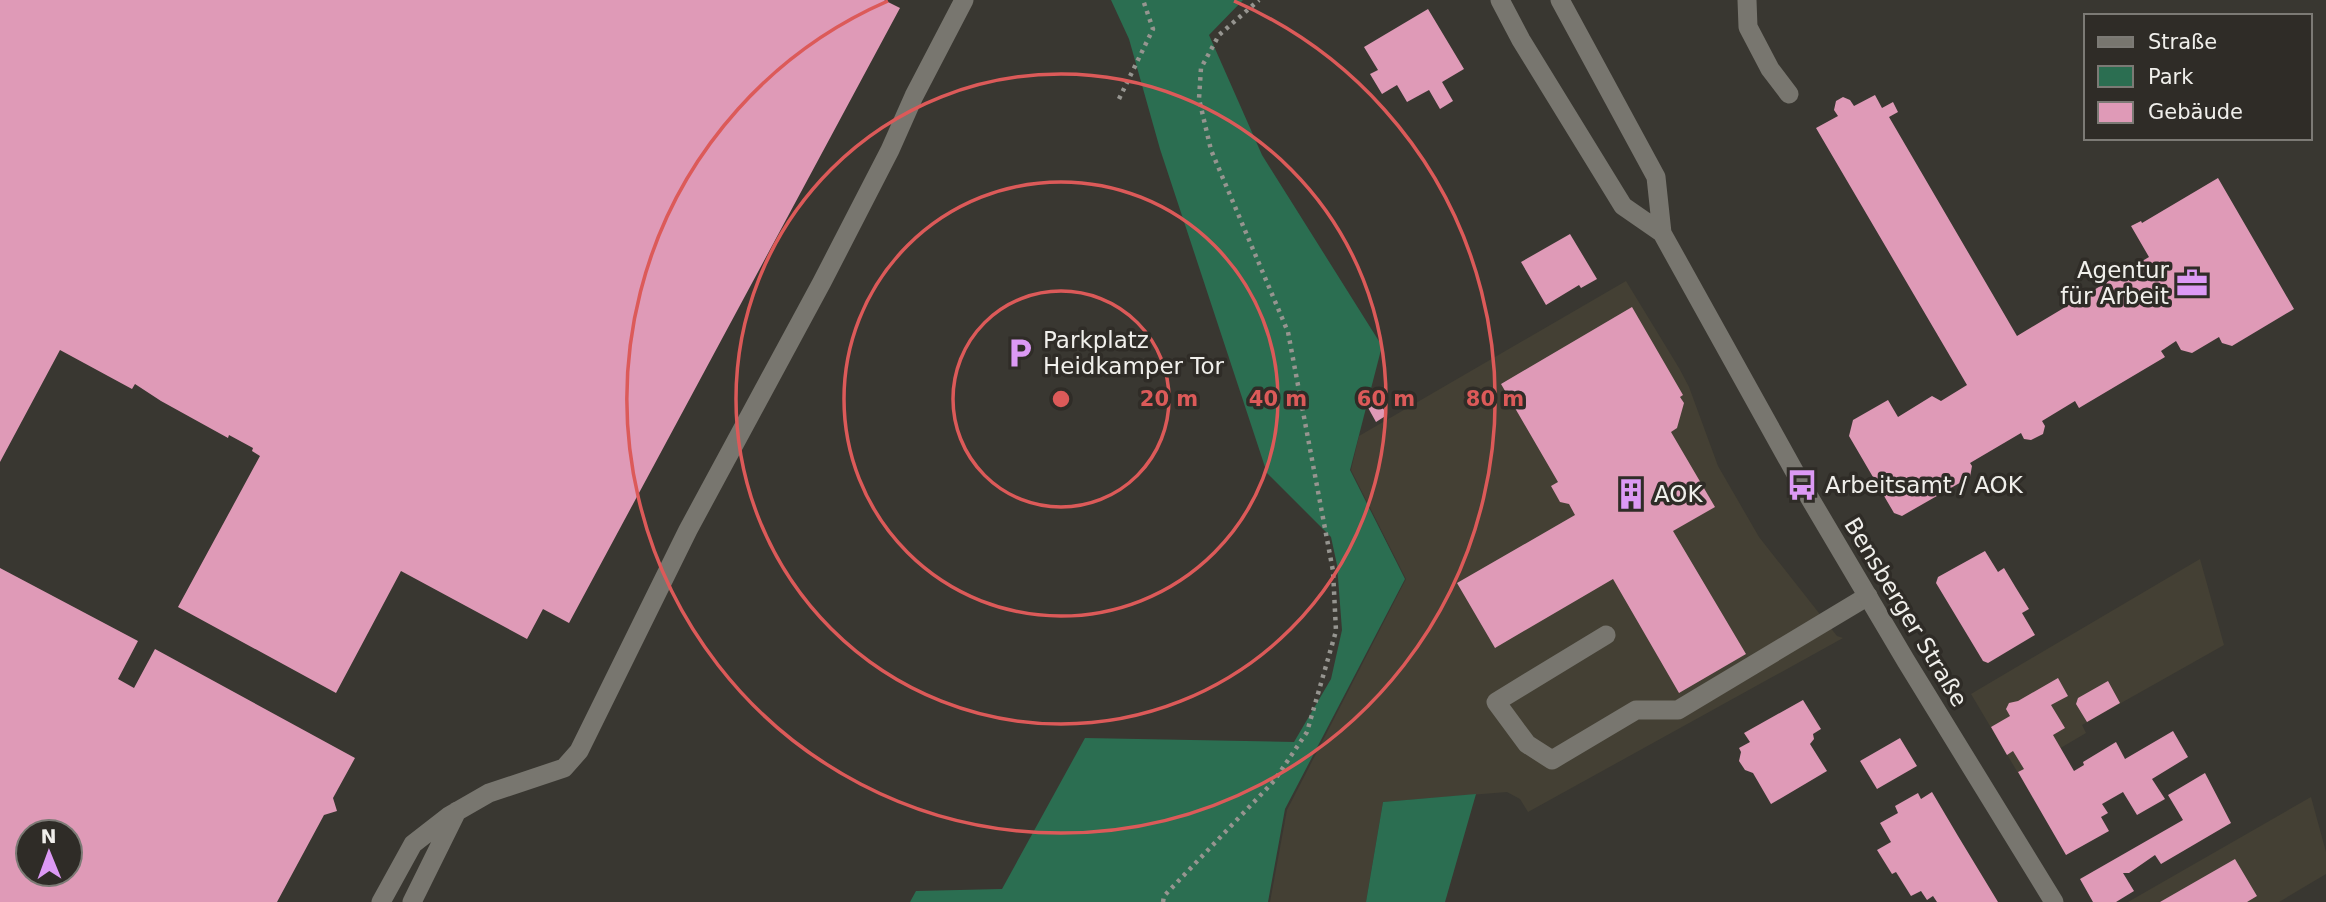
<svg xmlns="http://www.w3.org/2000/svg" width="2326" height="902" font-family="'DejaVu Sans',sans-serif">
	<rect width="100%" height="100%" fill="#393731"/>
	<path fill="#444034" d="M1626 281 1679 368 1689 387 1718 466 1759 537 1837 636 1843 638 1528 812 1520 799 1507 792 1383 802 1366 902H1270L1287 810 1406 579 1351 470 1359 436Z
		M2200 559 2224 645 2082 725 2086 733 2018 773 1971 694Z
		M2311 797 2326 852V874L2279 902H2128Z"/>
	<path fill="#2b6e51" d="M1111 0H1243L1209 35 1262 155 1382 346 1350 470 1405 579 1285 809 1268 902H910L916 891 1002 889 1085 738 1294 742 1331 679 1342 630 1337 565 1331 537 1267 473 1160 149 1129 39Z
		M1476 794 1445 902H1366L1383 802Z"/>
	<path fill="#df9ab7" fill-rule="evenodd" d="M0 0H884L900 8 569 623 543 609 527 639 401 571 336 693 178 607 260 456 252 451 253 448 229 435 228 438 161 401 135 384 132 389 60 350 0 462Z
		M1428 9 1464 69 1442 82 1453 101 1440 109 1429 90 1407 102 1397 85 1382 94 1370 74 1378 70 1364 47Z
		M1875 95 1882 108 1893 102 1898 112 1889 117 2017 336 2149 257 2131 226 2141 221 2142 223 2218 178 2294 309 2232 346 2222 343 2219 337 2192 353 2181 350 2176 341 2161 351 2165 357 2079 408 2075 401 2042 421 2045 426 2043 434 2031 440 2024 439 2021 433 1970 463 1972 466 1970 477 1902 516 1894 513 1849 436 1853 420 1888 400 1898 417 1932 396 1941 401 1967 385 1816 128 1838 116 1834 110 1836 101 1843 97 1850 100 1854 106Z
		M1570 234 1597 279 1581 288 1579 285 1546 305 1521 262Z
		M1632 307 1683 395 1680 397 1684 403 1677 428 1671 432 1715 507 1673 531 1746 654 1679 693 1613 579 1495 648 1457 583 1575 515 1569 504 1560 502 1551 486 1558 482 1501 384Z
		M1377 398 1387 415 1376 422 1366 404Z
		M1985 551 1998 572 2004 568 2016 588 2029 609 2022 613 2035 635 1988 663 1983 661 1936 583 1938 577Z
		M0 568 138 641 118 679 134 688 155 649 355 758 333 798 337 811 324 815 277 902H0ZM28 832H70V874H28Z
		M2058 678 2068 696 2051 705 2065 728 2053 735 2074 771 2084 765 2083 762 2116 742 2125 759 2173 731 2188 757 2152 779 2165 799 2137 815 2123 792 2102 804 2108 813 2101 817 2109 831 2066 855 2018 772 2024 769 2013 751 2007 755 1991 727 2010 716 2006 709 2009 703 2018 701Z
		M2108 681 2120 703 2087 722 2076 704 2078 698Z
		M1803 700 1821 729 1813 734 1814 739 1810 744 1827 771 1771 804 1753 773 1745 770 1739 761 1741 752 1739 748 1750 742 1744 733Z
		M1900 738 1917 766 1877 789 1860 761Z
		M2205 773 2231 823 2161 864 2155 855 2129 873H2123L2134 891 2116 902H2093L2080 879 2183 820 2168 795Z
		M1932 792 1958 836 1998 902H1937L1933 896 1927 900 1921 891 1911 896 1896 872 1892 874 1877 850 1891 842 1880 823 1898 813 1895 806 1918 793 1921 799Z
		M2235 859 2257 896 2247 902H2160Z"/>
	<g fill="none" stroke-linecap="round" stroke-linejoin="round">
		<path stroke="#969590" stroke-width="4.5" stroke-dasharray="3.5 5" stroke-linecap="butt" d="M1119 99 1153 29 1143 0
			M1163 902 1164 896 1274 781 1307 732 1336 631 1333 571 1288 332 1211 150 1199 99 1201 68 1219 35 1259 0"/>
		<path stroke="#78766f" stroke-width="19" d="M1747 0 1748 27 1770 69 1789 94
			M1606 635 1496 702 1527 744 1552 760 1636 710H1678L1868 596
			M381 902 413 844 449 816 489 793 564 768 579 751 688 530 822 282 890 150 914 96 964 0
			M412 902 457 811"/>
		<path stroke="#78766f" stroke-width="19" d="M1500 0 1521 40 1623 206 1662 233
			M1560 0 1656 177 1662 233 1802 485 1906 661 2054 902"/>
	</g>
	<g fill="none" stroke="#dc5a59" stroke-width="3.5">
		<circle cx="1061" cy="399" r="108"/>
		<circle cx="1061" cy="399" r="217"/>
		<circle cx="1061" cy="399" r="325"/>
		<path d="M1234 1A434 434 0 1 1 888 1"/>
	</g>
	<defs>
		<symbol id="office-bare" viewBox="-9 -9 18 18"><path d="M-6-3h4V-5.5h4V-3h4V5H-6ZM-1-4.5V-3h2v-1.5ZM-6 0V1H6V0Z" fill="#dc99f4" stroke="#2f2c27" stroke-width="2.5" paint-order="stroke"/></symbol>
		<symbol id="parking-bare" viewBox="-9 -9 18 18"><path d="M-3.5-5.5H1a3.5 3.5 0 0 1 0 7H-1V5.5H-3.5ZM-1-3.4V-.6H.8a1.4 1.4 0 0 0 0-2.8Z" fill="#dc99f4" stroke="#2f2c27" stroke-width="2.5" paint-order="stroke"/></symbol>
		<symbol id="bus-bare" viewBox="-9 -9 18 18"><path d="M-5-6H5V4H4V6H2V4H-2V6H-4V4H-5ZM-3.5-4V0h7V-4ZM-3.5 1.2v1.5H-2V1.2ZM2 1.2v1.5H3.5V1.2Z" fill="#dc99f4" stroke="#2f2c27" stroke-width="2.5" paint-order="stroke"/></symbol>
		<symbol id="building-bare" viewBox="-9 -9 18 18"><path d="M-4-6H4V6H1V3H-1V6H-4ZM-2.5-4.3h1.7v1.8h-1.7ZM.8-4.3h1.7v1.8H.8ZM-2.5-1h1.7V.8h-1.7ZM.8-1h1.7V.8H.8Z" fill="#dc99f4" stroke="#2f2c27" stroke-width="2.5" paint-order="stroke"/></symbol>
	</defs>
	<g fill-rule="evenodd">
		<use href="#office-bare" x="2170" y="261" width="44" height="44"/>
		<use href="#parking-bare" x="998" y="331" width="44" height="44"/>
		<use href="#bus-bare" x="1780" y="463" width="44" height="44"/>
		<use href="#building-bare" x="1609" y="472" width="44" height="44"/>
	</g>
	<g text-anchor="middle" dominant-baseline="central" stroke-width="7" stroke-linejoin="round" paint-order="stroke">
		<g font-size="23" fill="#f0efeb" stroke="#2f2c27" text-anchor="start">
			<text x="2169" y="270" text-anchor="end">Agentur<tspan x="2169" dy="26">für Arbeit</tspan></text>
			<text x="1043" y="340">Parkplatz<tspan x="1043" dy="26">Heidkamper Tor</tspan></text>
			<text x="1825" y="485">Arbeitsamt / AOK</text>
			<text x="1654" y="494">AOK</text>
		</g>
		<g font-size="23" fill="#f0efeb" stroke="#2f2c27">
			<text transform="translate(1906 612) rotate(59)">Bensberger Straße</text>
		</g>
	</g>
	<circle cx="1061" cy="399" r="10" fill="#dc5a59" stroke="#2f2c27" stroke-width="3.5"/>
	<g font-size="21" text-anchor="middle" font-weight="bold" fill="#dc5a59" stroke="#2f2c27" stroke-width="7" stroke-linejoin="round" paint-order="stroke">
		<text x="1169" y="406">20 m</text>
		<text x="1278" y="406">40 m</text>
		<text x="1386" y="406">60 m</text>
		<text x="1495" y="406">80 m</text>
	</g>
	<rect x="2084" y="14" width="228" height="126" fill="#2f2c27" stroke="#7c7a75" stroke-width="2"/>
	<rect x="2098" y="37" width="35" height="10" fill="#78766f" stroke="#7c7a75" stroke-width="2"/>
	<text x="2148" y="49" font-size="21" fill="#f0efeb">Straße</text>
	<rect x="2098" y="66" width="35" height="21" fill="#2b6e51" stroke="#7c7a75" stroke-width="2"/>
	<text x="2148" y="84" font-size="21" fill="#f0efeb">Park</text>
	<rect x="2098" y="102" width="35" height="21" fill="#df9ab7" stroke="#7c7a75" stroke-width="2"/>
	<text x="2148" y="119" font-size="21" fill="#f0efeb">Gebäude</text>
	<g transform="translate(49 853) rotate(359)"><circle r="33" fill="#2f2c27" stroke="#7c7a75" stroke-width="2"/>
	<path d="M0-5L12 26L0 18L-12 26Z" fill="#dc99f4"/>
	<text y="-10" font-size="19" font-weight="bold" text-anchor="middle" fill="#f0efeb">N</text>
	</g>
</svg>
